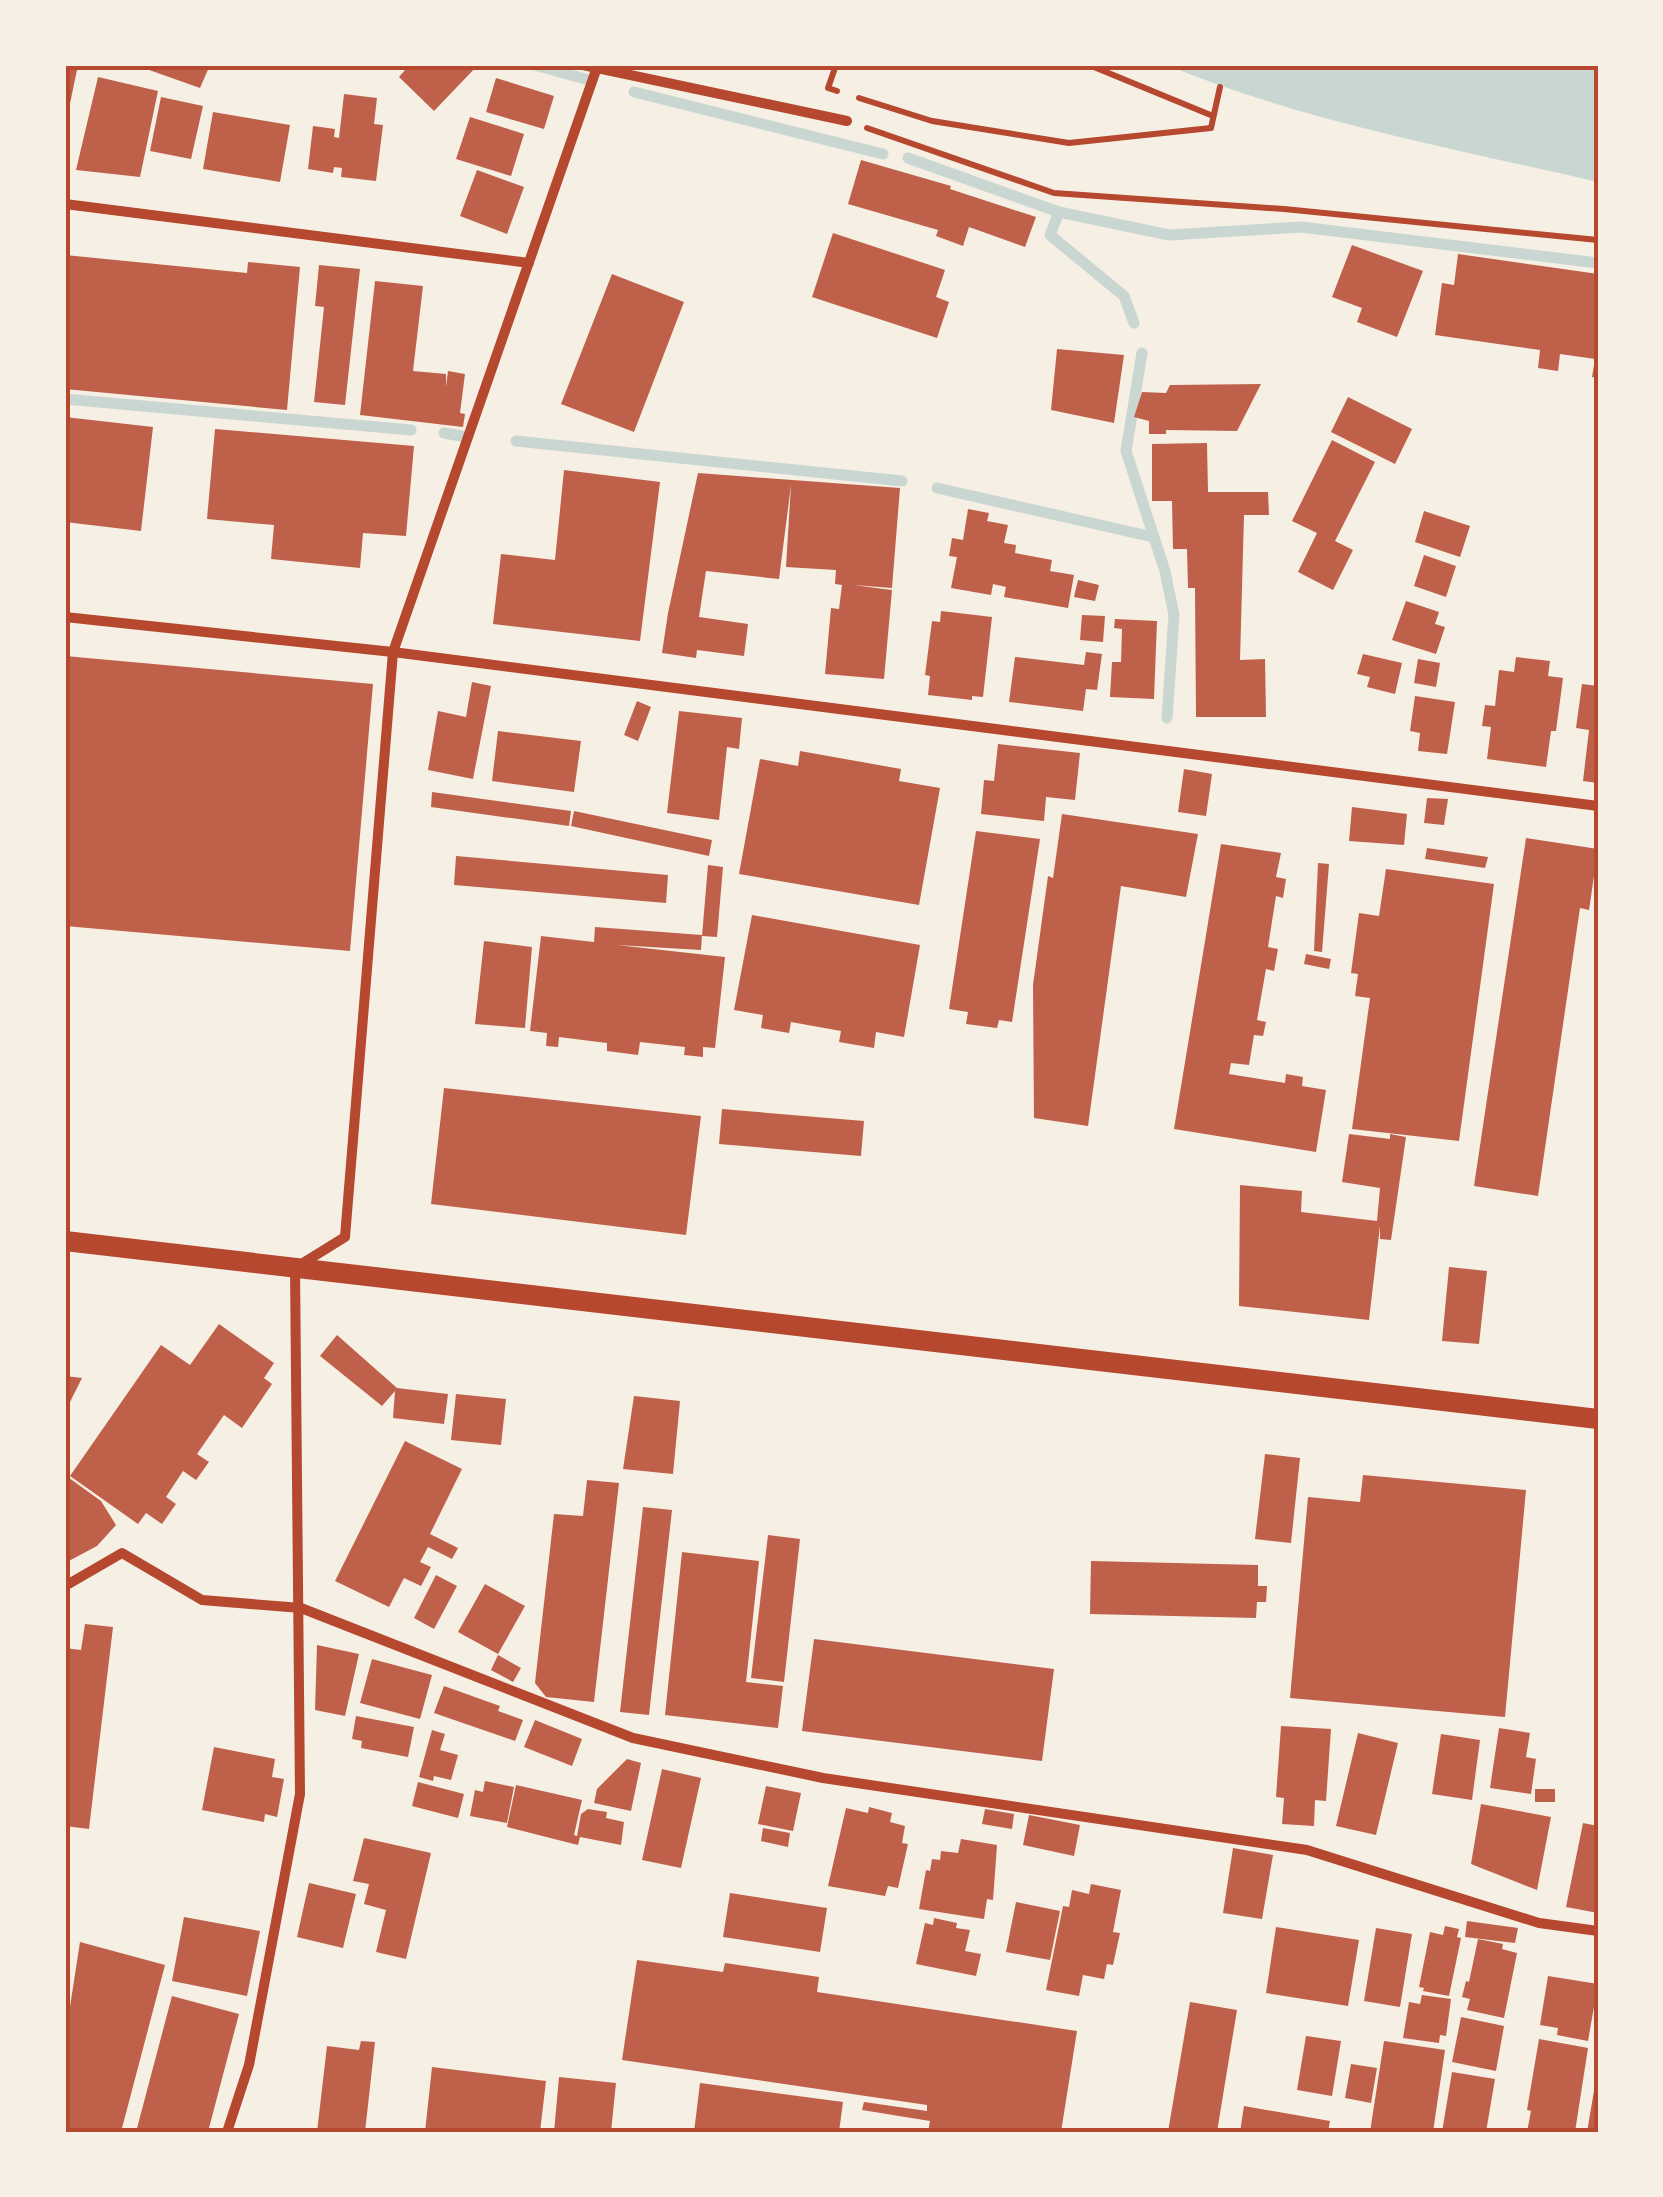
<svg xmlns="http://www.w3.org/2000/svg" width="1663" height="2197" font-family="Helvetica,sans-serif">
	<rect width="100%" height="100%" fill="#f6efe4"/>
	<path fill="#c9d6d2" d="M1167 65H1598V182C1456 149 1301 121 1167 65Z"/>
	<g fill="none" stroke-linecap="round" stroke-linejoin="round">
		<path stroke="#c9d6d2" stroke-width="11" d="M535 65 592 81
			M634 92 883 154
			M908 158 1059 212 1169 235 1301 227 1598 263
			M1059 212 1050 235 1124 296 1134 323
			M1142 353 1126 451 1165 571 1174 615 1167 718
			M65 399 411 430
			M444 433 467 437
			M516 441 902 481
			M937 488 1153 537"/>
	</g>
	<path fill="#bf614a" d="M65 65H78L67 118H65Z
		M135 65H210L200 88Z
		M400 65H478L434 111 399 77 405 70Z
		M98 77 158 91 140 177 76 170Z
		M496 78 554 96 544 129 486 112Z
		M344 94 377 98 374 124 383 125 376 181 341 177 342 168 334 167 333 173 308 169 313 126 335 129 334 137 339 138Z
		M161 97 203 106 191 159 150 151Z
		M213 112 290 125 280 182 203 169Z
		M470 117 524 134 511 176 456 159Z
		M861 160 951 186 950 189 1036 217 1025 247 969 227 963 246 936 236 938 230 848 204Z
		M477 170 524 187 507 234 460 216Z
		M833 233 945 270 936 297 949 302 937 338 812 297Z
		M1352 245 1423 271 1397 337 1357 322 1362 308 1332 297Z
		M1458 254 1598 274V378L1592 377 1595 359 1560 354 1558 371 1538 368 1540 350 1435 335 1442 283 1454 285Z
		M65 255 247 273 248 262 300 267 287 410 65 389Z
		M319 265 360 269 345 405 314 402 324 307 315 306Z
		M612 274 684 302 634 432 561 404Z
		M375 281 423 286 413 371 446 374V387L448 371 465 374 460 413 465 414 463 427 360 415Z
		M1057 349 1124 355 1114 423 1051 410Z
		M1261 384 1237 431 1166 430V434H1149V421L1134 417 1142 392 1166 393 1170 385Z
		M1348 397 1412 429 1395 464 1331 432Z
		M65 417 153 427 141 531 65 522Z
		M215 429 414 446 406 536 363 533 360 568 271 559 274 525 207 519Z
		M1332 440 1375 462 1335 541 1353 550 1333 590 1298 572 1317 533 1292 521Z
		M1207 443 1208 492H1268L1269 515H1244L1240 660 1265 659 1266 717H1196L1195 588H1188L1187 549H1173L1172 501H1152V444Z
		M564 470 660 482 640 641 493 624 501 554 555 560Z
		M698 473 900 488 892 588 853 585 892 590 884 679 825 674 831 608 839 609 842 585 835 584 836 570 786 567 791 485 779 579 706 571 699 617 748 624 744 656 697 650 696 658 662 653 668 613Z
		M968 509 989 513 987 521 1008 525 1004 543 1016 545 1015 553 1052 560 1050 571 1074 575 1068 608 1004 597 1006 587 993 584 991 595 951 588 957 557 949 556 952 538 963 540Z
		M1424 511 1470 526 1460 557 1415 542Z
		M1424 555 1456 566 1446 597 1414 586Z
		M1078 580 1099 585 1095 601 1074 597Z
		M1406 601 1439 612 1435 624 1445 627 1436 654 1392 640Z
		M941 611 992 617 983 697 972 696V700L928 695 930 676 925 675 932 621 940 622Z
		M1082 615 1105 616 1103 642 1080 640Z
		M1115 619 1157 621 1154 699 1110 697 1112 662H1121L1122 629 1114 628Z
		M1086 652 1102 654 1097 690 1086 689 1083 711 1009 702 1015 657 1084 665Z
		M1363 654 1402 663 1395 694 1367 687 1370 677 1357 674Z
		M65 656 373 684 350 951 65 926Z
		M1516 657 1550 661 1548 676 1563 678 1556 731H1551L1546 767 1487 759 1491 727 1482 726 1485 705 1495 706 1499 670 1514 672Z
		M1418 659 1440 663 1436 687 1414 683Z
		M472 682 491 686 473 779 428 770 438 711 466 717Z
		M1582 684 1598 686V783L1583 781 1589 730 1576 728Z
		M1415 696 1455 702 1447 754 1418 751 1420 733 1410 731Z
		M637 701 651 707 638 741 624 735Z
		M679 711 742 718 739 749 727 747 719 820 667 813Z
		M498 731 581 741 574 792 492 781Z
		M998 744 1080 753 1075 800 1046 797 1044 821 981 814 984 780 994 781Z
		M800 751 901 769 899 781 940 788 919 905 739 874 760 759 798 766Z
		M1184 769 1212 774 1206 816 1178 812Z
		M432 792 571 811 569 826 431 807Z
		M1427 798 1448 799 1444 825 1424 823Z
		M1352 807 1407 814 1404 845 1349 841Z
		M574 811 712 840 709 856 571 826Z
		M1062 814 1198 834 1186 897 1121 886 1088 1126 1034 1118 1033 985 1048 876 1053 878Z
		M976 831 1040 839 1012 1022 999 1020 997 1028 966 1024 968 1012 949 1009Z
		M1526 838 1598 849 1589 910 1580 908 1538 1196 1474 1186Z
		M1221 844 1281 853 1276 877 1286 879 1283 898 1276 896 1268 947 1278 949 1274 971 1266 969 1257 1020 1266 1022 1263 1036 1254 1035 1249 1065 1231 1063 1229 1074 1285 1083 1286 1074 1303 1077 1302 1086 1326 1090 1316 1152 1174 1129Z
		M1427 848 1488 857 1485 868 1425 859Z
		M456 856 668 875 666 903 454 885Z
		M1318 863 1329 864 1322 952 1314 951Z
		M708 865 723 867 717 937 702 936Z
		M1386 869 1494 884 1459 1141 1352 1129 1370 998 1355 996 1358 974 1351 973 1359 913 1379 916Z
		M752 915 920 945 904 1037 876 1032 874 1048 839 1042 841 1031 791 1022 789 1033 761 1028 763 1015 734 1010Z
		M595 927 702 935 701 950 617 945 725 957 715 1048 703 1047V1057L684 1055 685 1047 640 1042 638 1055 607 1051V1043L559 1037 558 1047 546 1046 547 1033 530 1031 541 936 594 942Z
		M484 941 532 947 525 1028 475 1024Z
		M1306 954 1331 959 1329 969 1304 964Z
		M444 1088 701 1116 686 1235 431 1204Z
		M722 1109 864 1121 861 1156 719 1144Z
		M1349 1134 1390 1139V1134L1406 1137 1391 1240 1380 1239V1226L1369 1320 1239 1306 1240 1185 1302 1191 1301 1212 1377 1221 1380 1188 1342 1182Z
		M1449 1267 1487 1271 1479 1344 1442 1341Z
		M219 1324 274 1363 264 1378 272 1384 242 1428 224 1415 197 1454 209 1462 196 1480 183 1471 166 1497 176 1504 162 1524 146 1513 138 1524 70 1476 161 1345 190 1365Z
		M337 1335 397 1388 448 1394 444 1424 393 1418 395 1391 382 1406 320 1356Z
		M65 1376 82 1378 65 1412Z
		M456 1394 506 1399 501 1445 451 1440Z
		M634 1396 680 1401 673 1474 623 1469Z
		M405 1441 462 1469 430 1534 458 1548 452 1559 428 1547 420 1562 431 1567 421 1586 404 1578 389 1607 335 1581Z
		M1265 1454 1300 1458 1291 1543 1255 1539Z
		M65 1475 101 1501 116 1525 97 1546 65 1563Z
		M1363 1475 1526 1490 1505 1717 1290 1698 1308 1497 1360 1502Z
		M587 1480 619 1483 594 1702 546 1697 535 1683 554 1514 583 1516Z
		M643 1507 672 1510 649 1715 620 1712Z
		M768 1535 800 1539 784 1682 751 1678Z
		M682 1552 759 1561 746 1682 783 1686 778 1728 665 1715Z
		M1091 1561 1258 1565V1586H1267L1266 1602H1257L1256 1618 1090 1614Z
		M436 1575 457 1586 434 1629 414 1618Z
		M485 1584 525 1606 498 1654 458 1632Z
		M85 1624 113 1627 89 1829 65 1826V1648L81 1650Z
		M814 1639 1054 1669 1042 1761 802 1731Z
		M317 1645 359 1654 345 1716 315 1710Z
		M498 1655 521 1668 513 1682 491 1670Z
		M372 1659 432 1675 420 1719 360 1703Z
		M444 1686 500 1706 498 1711 523 1720 515 1741 434 1713Z
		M356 1716 414 1727 408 1757 361 1748 362 1741 352 1739Z
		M535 1720 582 1739 572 1766 524 1747Z
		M1281 1726 1331 1729 1326 1801 1315 1800 1314 1826 1282 1824 1284 1798 1276 1797Z
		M1499 1728 1530 1733 1526 1757 1536 1759 1531 1794 1490 1788Z
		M432 1730 445 1734 440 1750 458 1755 451 1780 434 1776 433 1781 419 1777Z
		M1358 1733 1398 1743 1376 1835 1336 1826Z
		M1441 1734 1480 1740 1472 1800 1432 1794Z
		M214 1747 275 1759 272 1777 284 1779 277 1817 265 1814 264 1822 202 1810Z
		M627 1759 641 1763 631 1811 594 1803 597 1789Z
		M662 1769 701 1778 681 1868 642 1860Z
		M485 1781 514 1787 507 1823 470 1816 475 1790 483 1792Z
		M418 1782 464 1794 458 1818 412 1806Z
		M516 1785 582 1800 574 1835 577 1836 581 1814 588 1809 607 1812 606 1818 624 1822 621 1845 580 1837 578 1845 507 1827Z
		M766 1786 801 1793 793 1831 758 1824Z
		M1535 1789H1555V1802H1535Z
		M1481 1804 1551 1817 1537 1890 1471 1864Z
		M869 1807 892 1813 890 1822 905 1826 902 1843 908 1844 898 1888 888 1886 885 1896 828 1886 846 1808 868 1813Z
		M985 1809 1014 1814 1012 1829 982 1824Z
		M1029 1815 1080 1825 1074 1856 1023 1845Z
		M1583 1823 1598 1826V1913L1566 1907Z
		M763 1828 790 1833 788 1847 761 1841Z
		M364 1838 431 1853 406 1959 376 1952 386 1910 364 1904 369 1884 353 1881Z
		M961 1839 997 1845 993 1900 987 1899 984 1919 919 1909 926 1870 930 1871 932 1859 940 1860 941 1851 958 1853Z
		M1233 1848 1273 1855 1262 1919 1223 1913Z
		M309 1883 356 1894 343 1948 297 1937Z
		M1091 1884 1121 1890 1113 1932 1120 1933 1113 1965 1107 1964 1104 1979 1083 1975 1079 1996 1046 1990 1063 1906 1069 1907 1072 1890 1089 1894Z
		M730 1893 827 1908 820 1952 723 1937Z
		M1016 1902 1060 1911 1050 1960 1006 1952Z
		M184 1917 260 1931 247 1996 172 1981Z
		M934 1918 957 1923 956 1928 970 1930 965 1951 981 1954 976 1976 916 1964 925 1923 933 1925Z
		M1467 1921 1518 1928 1515 1943 1465 1937Z
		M1445 1926 1459 1929 1457 1937 1461 1938 1449 1996 1423 1991 1424 1988 1419 1987 1430 1932 1443 1935Z
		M1276 1927 1359 1940 1348 2006 1266 1993Z
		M1376 1928 1412 1934 1400 2007 1364 2001Z
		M1478 1939 1503 1944 1502 1949 1517 1953 1504 2018 1467 2010 1470 1999 1462 1997 1466 1981 1469 1982Z
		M80 1942 165 1965 121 2132H65V2039Z
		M637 1960 723 1972 725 1963 819 1977 817 1992 1077 2031 1061 2132H928L930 2121 862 2110 864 2102 927 2111V2105L622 2060Z
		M1548 1976 1598 1984 1588 2041 1557 2035 1558 2028 1540 2025Z
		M1422 1995 1451 1999 1446 2036 1440 2035 1439 2043 1403 2038 1409 2002 1420 2004Z
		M172 1996 239 2014 208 2132H136Z
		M1190 2002 1237 2010 1217 2132H1168Z
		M1461 2017 1504 2026 1496 2071 1452 2062Z
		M1306 2036 1341 2041 1332 2096 1297 2090Z
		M1539 2039 1588 2048 1575 2132H1527L1531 2111 1527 2110Z
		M361 2041 375 2042 365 2132H317L327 2046 359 2050Z
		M1384 2041 1445 2050 1433 2132H1370Z
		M1351 2064 1377 2068 1371 2103 1345 2098Z
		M432 2067 546 2081 540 2132H425Z
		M1452 2072 1495 2079 1486 2132H1442Z
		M559 2077 616 2083 611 2132H554Z
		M1596 2079 1598 2132H1587Z
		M700 2083 843 2102 839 2132H694Z
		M1244 2106 1330 2121 1328 2132H1240Z"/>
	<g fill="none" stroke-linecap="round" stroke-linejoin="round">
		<path stroke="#b5482f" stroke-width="6" d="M836 65 828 88 837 91
			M1089 65 1213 116
			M859 98 932 121 1069 143 1211 128 1220 87
			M867 128 1054 193 1284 209 1598 240"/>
		<path stroke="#b5482f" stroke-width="10" d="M583 65 847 121
			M65 204 529 263
			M65 617 393 652 1598 806
			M65 1586 122 1553 202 1600 301 1608 633 1738 823 1778 1307 1850 1539 1923 1598 1931
			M227 2132 249 2065 300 1794 295 1268 345 1237 393 652 596 70"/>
		<path stroke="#b5482f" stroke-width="20" d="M65 1241 1598 1419"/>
	</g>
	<rect width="1663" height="2197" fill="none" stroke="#f6efe4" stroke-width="135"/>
	<rect x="68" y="68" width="1528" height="2062" fill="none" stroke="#b5482f" stroke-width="4"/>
</svg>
